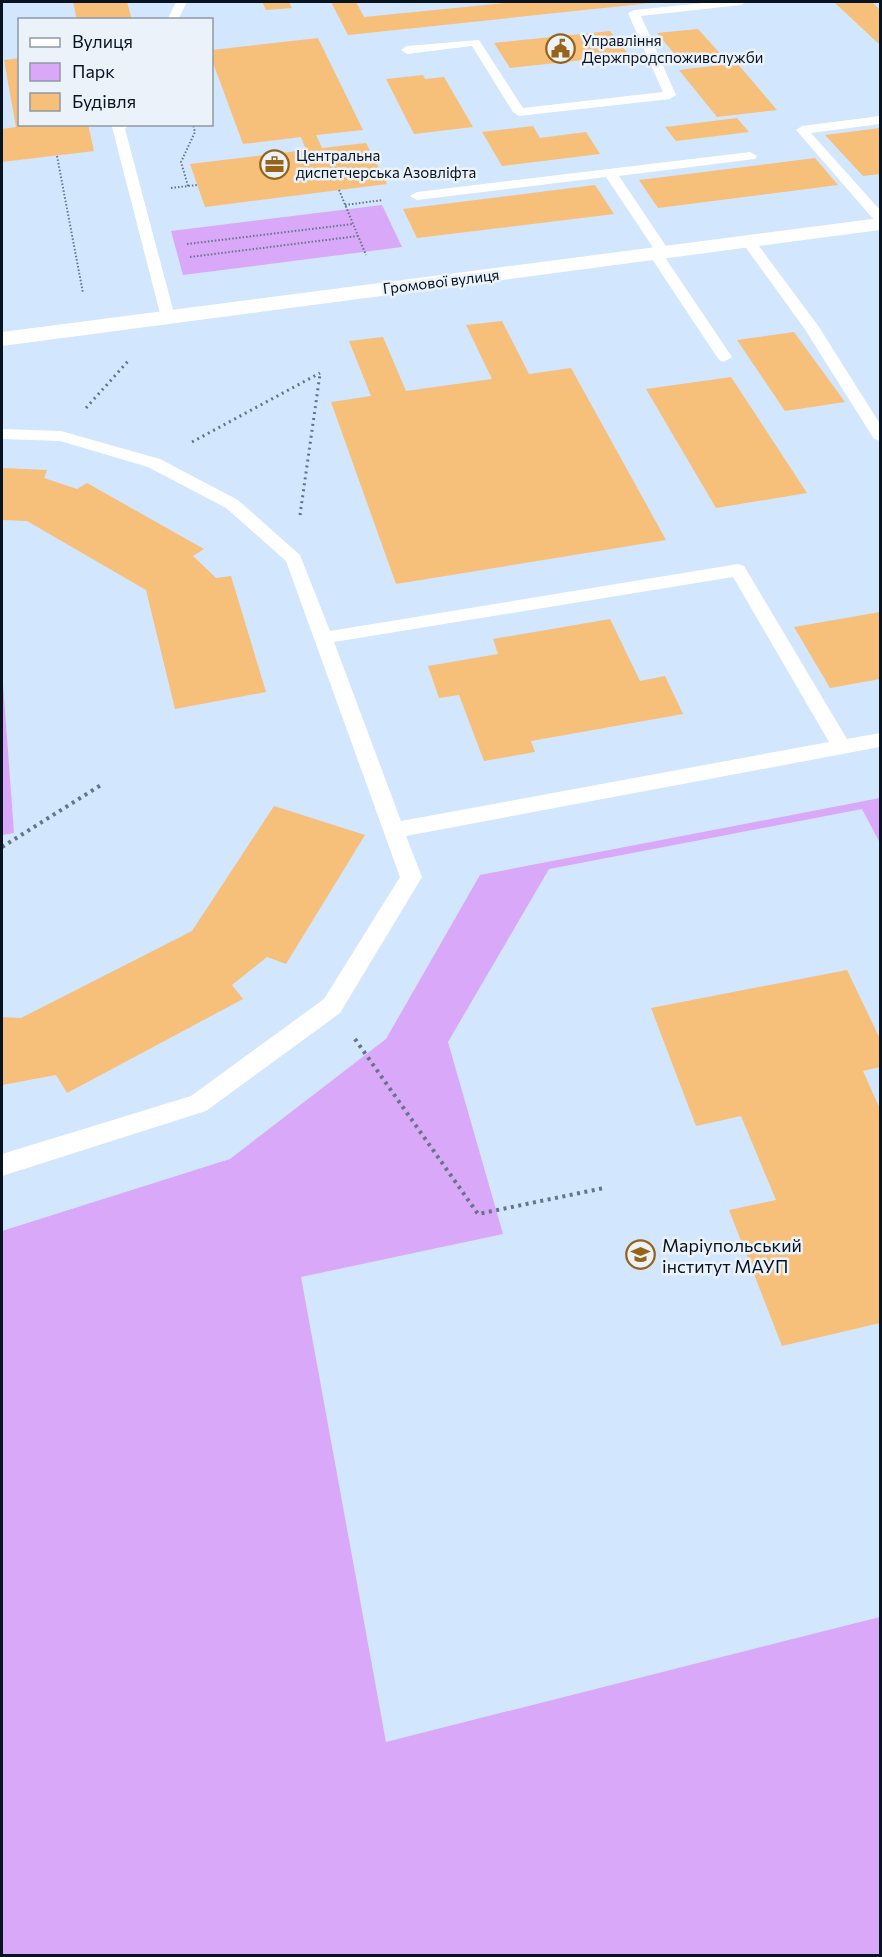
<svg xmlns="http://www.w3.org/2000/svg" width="882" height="1957" font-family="Commissioner,sans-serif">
	<rect width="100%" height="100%" fill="#d2e6fd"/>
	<path fill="#d9a8f9" d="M382 205 402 247 183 275 171 231Z
		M2 684H3L14 833 2 835Z
		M880 798V843L862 809 549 869 448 1042 503 1234 301 1277 386 1742 880 1617V1955H2V1231L230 1159 386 1039 480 875Z"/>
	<path fill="#f6bf7a" d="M73 2H127L132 20H77Z
		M262 2H289L292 8 266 10Z
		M331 2H356L364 17 514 2 651 3 348 35Z
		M834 2H872L880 10V45Z
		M698 29 725 59 683 64 657 33Z
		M610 31 629 55 510 68 494 43Z
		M318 38 363 130 316 135 322 148 366 143 387 184 205 207 190 164 306 150 301 137 243 144 212 60V50Z
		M20 58V124H88L94 151 2 162V129L16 127 4 60Z
		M737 63 777 110 717 117 679 70Z
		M423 75 425 79 444 77 473 127 414 134 386 79Z
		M737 118 749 132 676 141 665 127Z
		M533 126 540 138 586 132 600 154 502 166 482 132Z
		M880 128V174L863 176 825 135Z
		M815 158 838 185 658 208 639 180Z
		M595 185 614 214 417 238 403 209Z
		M502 321 529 374 571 368 666 540 396 584 331 402 371 396 349 341 383 337 406 391 492 379 466 325Z
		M794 332 845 402 785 411 737 340Z
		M731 377 807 493 716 508 646 389Z
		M2 468 47 470 44 478 77 489 87 483 204 549 193 556 216 578 231 576 266 692 175 709 146 590 27 521 2 520Z
		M880 612V679L830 688 794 627Z
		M610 619 640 681 665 676 683 714 531 741 535 752 484 761 459 695 439 698 428 666 498 654 493 639Z
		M274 806 365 835 286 964 267 957 232 985 243 999 67 1093 56 1075 2 1085V1017L21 1018 192 931Z
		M847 970 880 1039V1067L863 1071 880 1109V1323L782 1346 729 1210 776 1200 741 1116 696 1126 651 1008Z"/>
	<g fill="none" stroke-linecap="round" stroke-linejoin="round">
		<path stroke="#657586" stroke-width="2" stroke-dasharray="1.5 2" stroke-linecap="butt" d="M57 156 83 293
			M188 186 181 162 195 132 193 124
			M171 188 197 185
			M339 190 366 255
			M345 205 383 200
			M187 244 353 224
			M190 257 358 236"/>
		<path stroke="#657586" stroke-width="3" stroke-dasharray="2 4" stroke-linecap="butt" d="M86 408 129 360
			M192 442 320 373
			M300 515 320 374"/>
		<path stroke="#657586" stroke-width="4" stroke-dasharray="3 4.5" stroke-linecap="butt" d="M2 847 101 785
			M355 1039 478 1214 604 1188"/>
		<path fill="#fff" fill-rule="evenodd" d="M176 2H187L178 20H167Z
			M713 2H747L741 5 641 16 676 95 670 99 519 116 513 112 472 46 407 54 401 50 407 46 479 40 523 108 663 92 628 13 634 10Z
			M880 116V124L811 133 880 210V222L875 221 796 130 802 126Z
			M113 124H130L125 129 175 317 173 320H163L161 317 112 127Z
			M750 152 757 156 755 159 619 176 670 252 664 256 732 357 724 362 719 360 648 253 654 249 606 177 417 200 410 196 417 192Z
			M748 237 753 238 819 327 880 424V441L874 439 804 328 741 241Z
			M2 429 61 431 160 459 238 500 300 555 330 631 738 564 744 566 847 739 880 733V747L406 836 422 877 340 1013 206 1111 2 1176V1154L191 1096 324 999 400 877 286 561 226 508 148 467 60 441 2 439ZM733 577 829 742 401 821 334 642Z"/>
		<path fill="#fff" fill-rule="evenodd" d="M880 218V230L2 346V332Z"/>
	</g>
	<defs>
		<symbol id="civic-ring" viewBox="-11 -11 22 22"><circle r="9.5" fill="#ebf2fa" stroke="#966317" stroke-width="1.5"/><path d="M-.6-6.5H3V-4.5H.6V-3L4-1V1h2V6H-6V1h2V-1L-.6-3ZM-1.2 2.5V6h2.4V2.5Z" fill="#966317"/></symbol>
		<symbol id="office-ring" viewBox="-11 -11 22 22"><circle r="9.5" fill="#ebf2fa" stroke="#966317" stroke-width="1.5"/><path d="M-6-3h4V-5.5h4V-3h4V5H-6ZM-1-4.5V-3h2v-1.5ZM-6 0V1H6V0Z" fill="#966317"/></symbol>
		<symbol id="university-ring" viewBox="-11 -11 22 22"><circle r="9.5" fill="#ebf2fa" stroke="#966317" stroke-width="1.5"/><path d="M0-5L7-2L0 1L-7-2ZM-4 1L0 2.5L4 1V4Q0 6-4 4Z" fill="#966317"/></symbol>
	</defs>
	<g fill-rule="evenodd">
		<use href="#civic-ring" x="544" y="32" width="33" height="33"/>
		<use href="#office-ring" x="258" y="148" width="33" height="33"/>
		<use href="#university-ring" x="624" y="1238" width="33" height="33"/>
	</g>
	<g text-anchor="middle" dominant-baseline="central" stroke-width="5" stroke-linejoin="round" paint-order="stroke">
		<g font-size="15" fill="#071320" stroke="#ebf2fa" text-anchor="start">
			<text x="582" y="40">Управління<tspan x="582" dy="17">Держпродспоживслужби</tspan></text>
			<text x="296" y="155">Центральна<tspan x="296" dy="17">диспетчерська Азовліфта</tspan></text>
		</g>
		<g font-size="15" fill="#071320" stroke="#ebf2fa">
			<text transform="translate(441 281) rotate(-7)">Громової вулиця</text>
		</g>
		<g font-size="18" fill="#071320" stroke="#ebf2fa" text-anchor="start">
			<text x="662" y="1245">Маріупольський<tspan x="662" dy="21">інститут МАУП</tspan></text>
		</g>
	</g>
	<rect width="882" height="1957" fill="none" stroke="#071320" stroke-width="6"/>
	<rect x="18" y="18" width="195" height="108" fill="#ebf2fa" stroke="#9099a3" stroke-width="1.5"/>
	<rect x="30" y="38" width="30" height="9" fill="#ffffff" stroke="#9099a3" stroke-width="1.5"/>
	<text x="72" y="48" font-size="18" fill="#071320">Вулиця</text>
	<rect x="30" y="63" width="30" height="18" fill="#d9a8f9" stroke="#9099a3" stroke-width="1.5"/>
	<text x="72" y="78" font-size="18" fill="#071320">Парк</text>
	<rect x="30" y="93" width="30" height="18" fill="#f6bf7a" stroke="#9099a3" stroke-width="1.5"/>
	<text x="72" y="108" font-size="18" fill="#071320">Будівля</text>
</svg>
